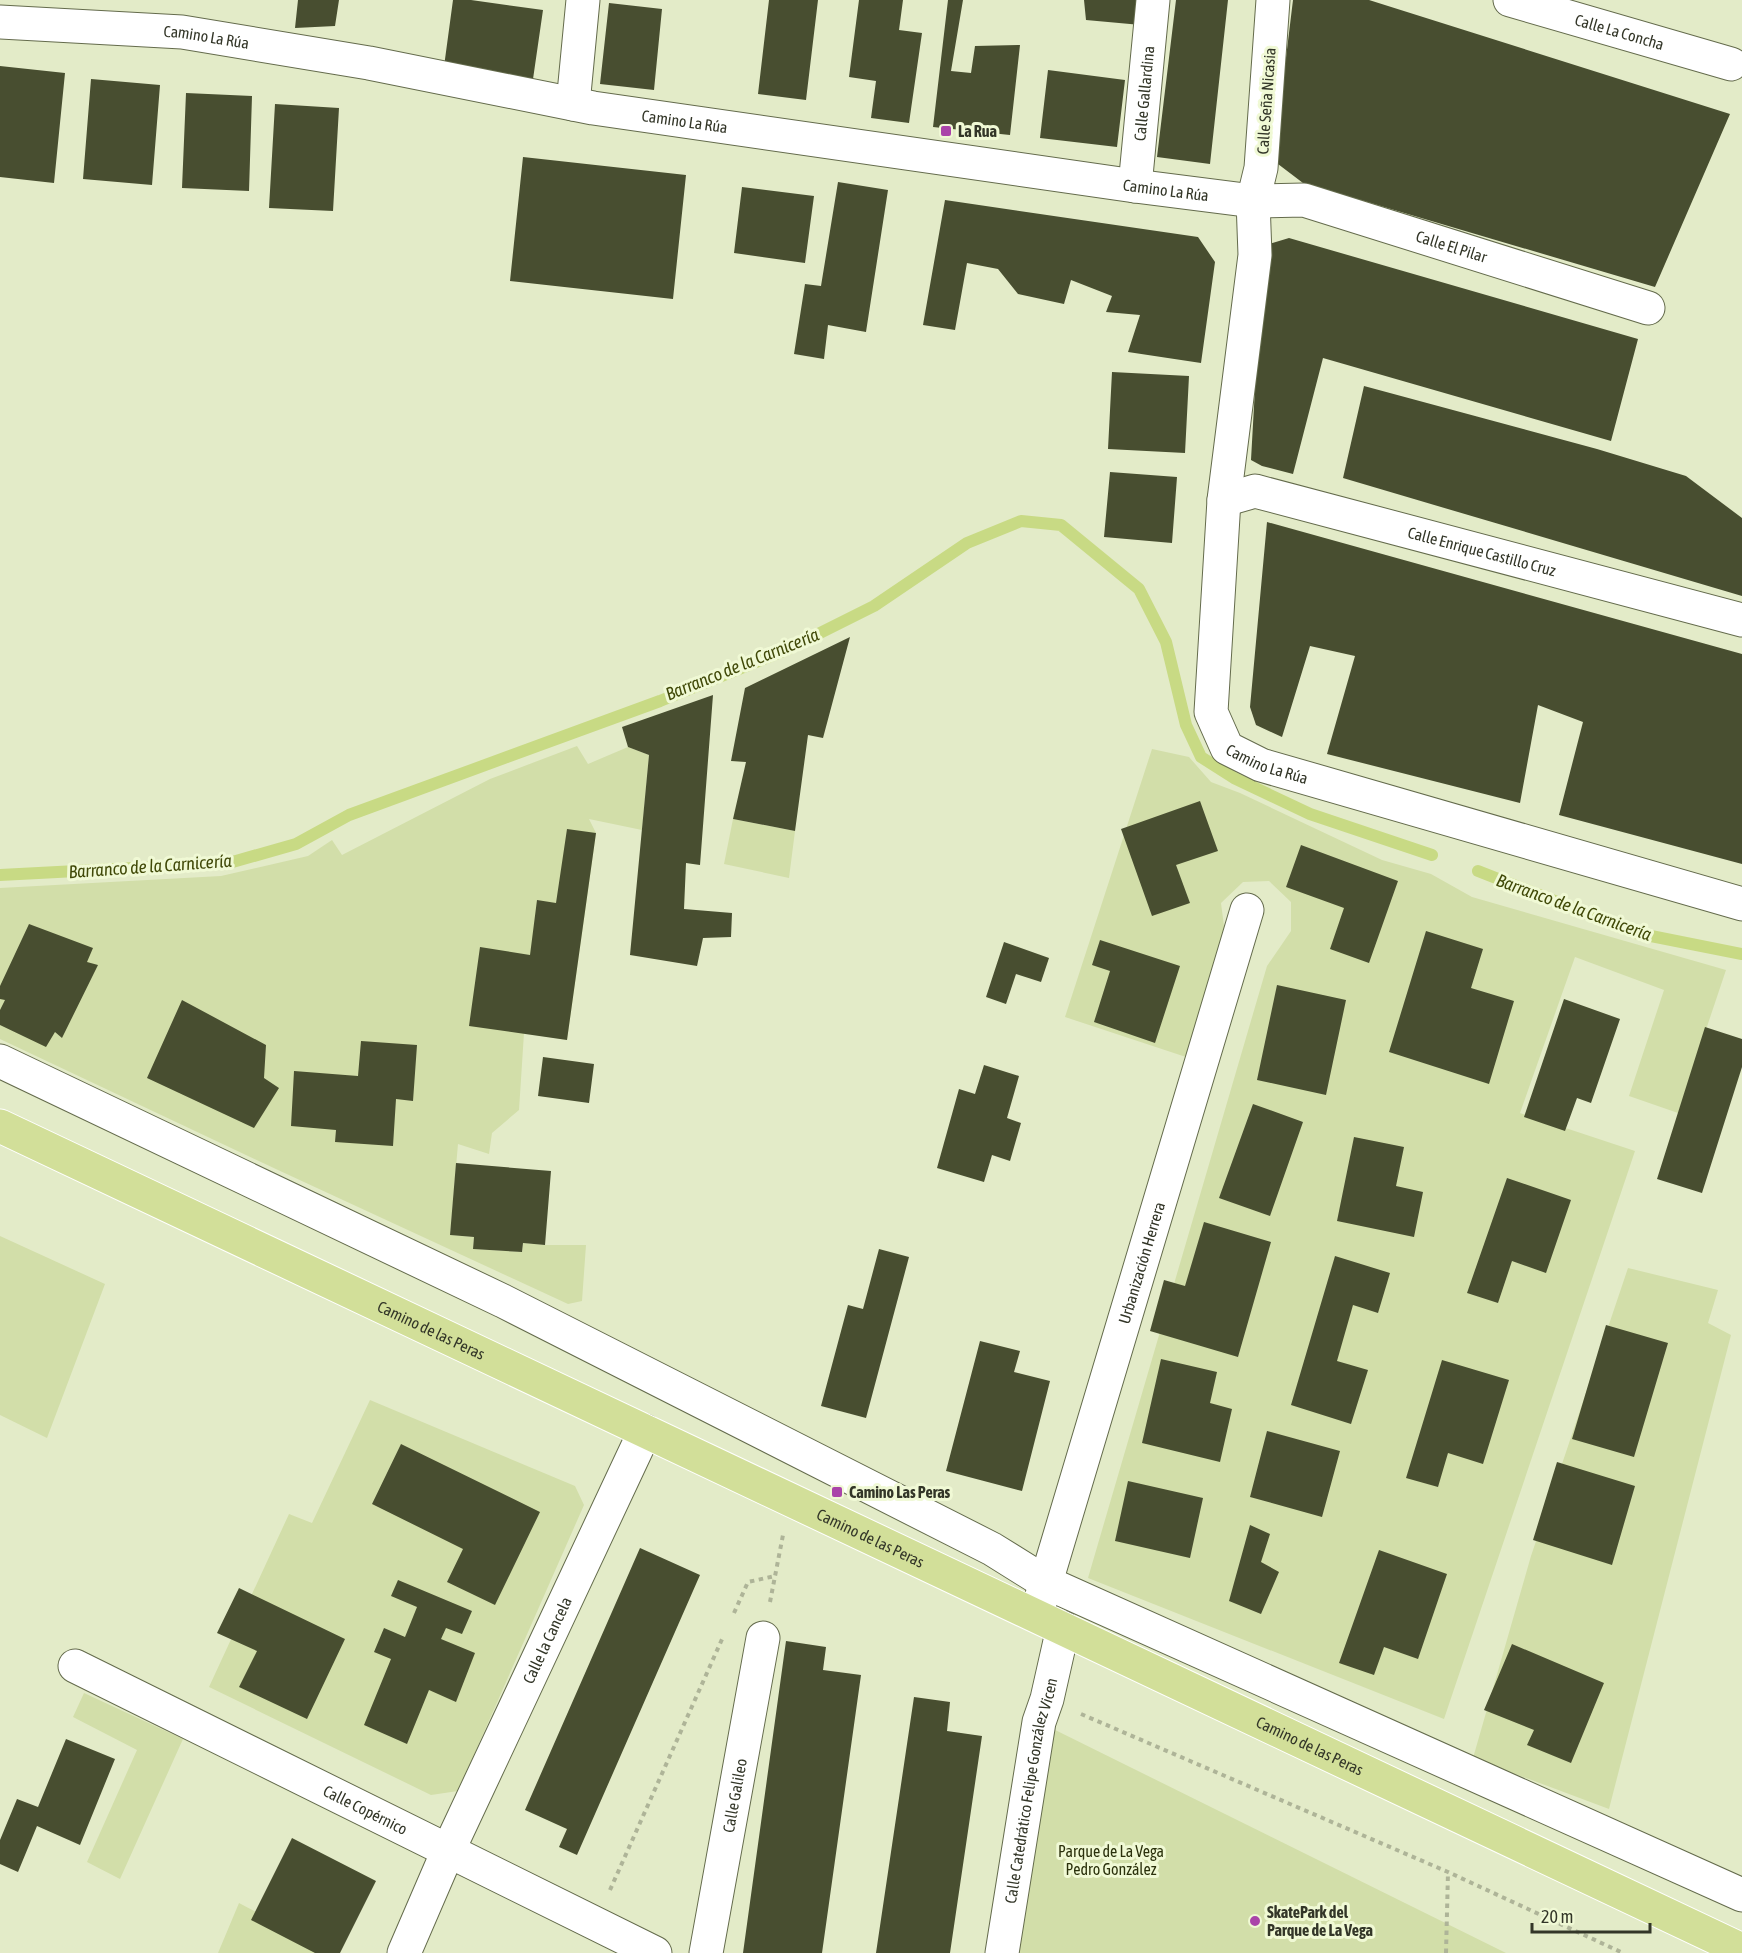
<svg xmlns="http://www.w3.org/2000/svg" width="1742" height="1953" font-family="'Asap Condensed',sans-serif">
	<rect width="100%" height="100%" fill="#e3ebc8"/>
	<path fill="#d2dea9" d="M577 746 588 764 628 747 649 755 642 830 589 819 596 833 567 1040 524 1033 519 1110 492 1133 489 1154 458 1144 450 1235 474 1237 473 1249 522 1252 523 1243 546 1245H586L582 1301 568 1304 278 1170 0 1039V888L221 876 308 856 332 840 342 855 490 779Z
		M1152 749 1189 757 1211 782 1240 793 1382 860 1431 874 1472 897 1726 970 1678 1113 1629 1096 1664 990 1575 957 1520 1113 1635 1151 1444 1719 1088 1578 1267 966 1291 931V902L1269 881 1243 882 1221 903 1225 934 1189 1058 1065 1017Z
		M733 819 795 831 789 878 724 864Z
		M0 1236 105 1284 47 1438 0 1415Z
		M1628 1268 1718 1290 1708 1323 1731 1335 1609 1809 1473 1758 1531 1556Z
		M370 1400 575 1486 584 1505 458 1791 431 1795 209 1687 289 1514 312 1523Z
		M84 1693 183 1739 120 1879 87 1862 137 1750 73 1717Z
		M1039 1722 1506 1953H1002Z
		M239 1903 334 1953H218Z"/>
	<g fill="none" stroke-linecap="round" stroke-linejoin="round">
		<path stroke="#c8da84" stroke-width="12" d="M1478 871 1636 933 1742 954
			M0 875 229 863 296 844 349 815 660 701 788 649 874 606 967 543 1021 521 1061 525 1139 589 1166 642 1186 725 1201 757 1234 778 1310 814 1432 855"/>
	</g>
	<path fill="#484e30" d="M298 0H339L335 26 295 28Z
		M453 0H471L543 10 532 86 443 74Z
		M769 0H818L806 100 758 94Z
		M859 0H903L899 30 922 33 909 123 871 118 876 81 849 77Z
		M948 0H963L951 71 971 73 975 46 1020 45 1010 135 933 127Z
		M1084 0H1143L1141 25 1086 20Z
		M1176 0H1228L1210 164 1157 157Z
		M1293 0H1369L1730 114 1655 287 1303 183 1278 164 1275 148Z
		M609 3 662 9 654 90 600 84Z
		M0 66 65 73 54 183 0 177Z
		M1048 70 1125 80 1117 147 1040 138Z
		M91 79 160 85 152 185 83 179Z
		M186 93 252 96 249 191 182 188Z
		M275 104 339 108 333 211 269 208Z
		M523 157 686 175 673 299 510 281Z
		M838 182 888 190 866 332 828 325 824 359 794 354 805 284 821 286Z
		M742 187 814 196 805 263 734 253Z
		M945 200 1198 237 1215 262 1201 363 1128 352 1140 315 1106 312 1112 296 1071 280 1064 304 1018 294 998 269 967 263 955 330 923 325Z
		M1289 238 1638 339 1611 441 1323 358 1293 474 1262 466 1251 460 1263 246Z
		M1112 372 1189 376 1185 453 1108 449Z
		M1364 386 1597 449 1686 476 1742 518V596L1343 478Z
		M1110 472 1177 477 1172 543 1104 537Z
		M1267 522 1742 654V864L1559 815 1583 722 1538 705 1520 803 1327 754 1355 656 1310 646 1282 737 1256 725 1250 707Z
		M850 637 823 738 808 735 795 831 733 819 746 762 731 761 745 688Z
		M713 695 700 865 686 863 684 909 732 913 731 937 703 938 697 966 630 955 649 755 628 747 622 727Z
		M1200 801 1218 851 1176 865 1190 903 1152 916 1121 829Z
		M567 829 596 833 567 1040 469 1026 480 947 530 955 537 900 556 903Z
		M1301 845 1398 881 1369 963 1330 949 1344 908 1286 887Z
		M29 924 93 948 87 962 98 965 62 1038 55 1032 46 1047 0 1025V1010L5 1000 0 999V986Z
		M1426 931 1483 949 1471 988 1514 1001 1489 1084 1389 1052Z
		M1100 940 1180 966 1155 1043 1094 1022 1110 971 1092 965Z
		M1004 942 1049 958 1041 982 1016 974 1006 1004 986 997Z
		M1277 985 1346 1000 1326 1095 1257 1080Z
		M1564 999 1620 1019 1591 1103 1577 1098 1565 1131 1524 1117Z
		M182 1000 266 1045 264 1078 279 1088 254 1128 147 1078Z
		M1705 1027 1742 1039V1067L1702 1193 1657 1179Z
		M361 1041 417 1045 413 1101 396 1099 393 1146 335 1142 336 1130 291 1126 294 1071 358 1076Z
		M543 1057 594 1064 589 1103 538 1096Z
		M984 1065 1019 1076 1007 1118 1021 1123 1010 1161 992 1155 984 1182 937 1168 959 1089 975 1094Z
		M1253 1104 1303 1122 1270 1216 1219 1198Z
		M1354 1137 1404 1147 1396 1186 1423 1192 1414 1237 1337 1221Z
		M456 1163 551 1171 545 1245 523 1243 522 1252 473 1249 474 1237 450 1235Z
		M1507 1178 1571 1200 1546 1273 1512 1261 1498 1303 1467 1293Z
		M1204 1222 1271 1242 1238 1357 1150 1331 1164 1280 1185 1286Z
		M879 1249 909 1257 866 1418 821 1406 848 1305 863 1309Z
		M1335 1256 1390 1273 1378 1313 1353 1305 1337 1361 1368 1370 1351 1424 1291 1405Z
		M1606 1325 1668 1343 1634 1457 1572 1439Z
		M980 1341 1020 1351 1014 1372 1050 1381 1022 1491 946 1471Z
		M1161 1359 1217 1372 1210 1403 1232 1409 1220 1462 1142 1443Z
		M1442 1360 1509 1380 1483 1464 1448 1453 1438 1487 1406 1478Z
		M1267 1431 1340 1451 1322 1517 1250 1497Z
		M401 1444 540 1512 495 1605 447 1582 463 1549 372 1504Z
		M1557 1462 1635 1486 1612 1565 1533 1540Z
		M1128 1481 1203 1498 1190 1558 1115 1541Z
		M1250 1525 1270 1534 1261 1562 1279 1572 1261 1614 1229 1601Z
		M640 1548 700 1575 577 1855 559 1847 567 1829 525 1810Z
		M1379 1550 1447 1574 1418 1659 1384 1647 1374 1675 1339 1663Z
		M398 1580 472 1611 462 1634 446 1628 441 1639 475 1653 456 1702 429 1690 407 1744 364 1725 391 1659 374 1652 384 1628 405 1637 417 1607 391 1596Z
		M239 1588 345 1639 307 1719 239 1687 257 1651 217 1633Z
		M786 1641 826 1647 823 1670 861 1675 822 1953H743Z
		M1512 1644 1604 1683 1571 1763 1527 1745 1534 1730 1484 1710Z
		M914 1697 950 1702 947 1731 982 1736 950 1953H876Z
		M66 1739 115 1759 80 1845 37 1826 18 1872 0 1864V1840L17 1799 38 1807Z
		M292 1838 376 1881 340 1953H315L251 1920Z"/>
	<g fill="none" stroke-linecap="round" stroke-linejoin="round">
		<defs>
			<g id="minor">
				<path id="s1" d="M1273 0 1261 168 1253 201 1304 200 1648 308"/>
				<path id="s2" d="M1510 0 1731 64"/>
				<path id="s3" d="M0 22 182 32 369 63 593 108 1135 186 1253 201 1255 255 1224 500 1211 712 1227 748 1261 765 1742 904"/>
				<path d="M573 104 583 0"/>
				<path id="s4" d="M1135 186 1153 0"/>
				<path id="s5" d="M1224 500 1255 491 1742 620"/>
				<path d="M0 1061 503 1301 992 1549 1045 1582 1742 1895"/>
				<path id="s6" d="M1040 1602 1247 910"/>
				<path id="s7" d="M75 1666 655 1953"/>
				<path id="s8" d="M404 1953 448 1851 645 1431"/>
				<path id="s9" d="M706 1953 763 1638"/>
				<path id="s10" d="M1002 1953 1039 1722 1047 1699 1063 1628"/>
			</g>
			<g id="major">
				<path id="s11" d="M0 1126 1742 1950"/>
			</g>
		</defs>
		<use href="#minor" stroke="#646b4c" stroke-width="35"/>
		<use href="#major" stroke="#fff" stroke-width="35"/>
		<path stroke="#aeb498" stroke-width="4" stroke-dasharray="4.5 4.5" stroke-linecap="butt" d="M770 1602 783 1535
			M734 1613 748 1582 775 1576
			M1081 1714 1448 1872 1623 1953
			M610 1890 723 1637
			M1446 1953 1448 1872"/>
		<use href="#minor" stroke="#fff" stroke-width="33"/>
		<use href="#major" stroke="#d2df99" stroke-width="33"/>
	</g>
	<g fill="#aa44a9" stroke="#f0f9d5" stroke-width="2">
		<rect x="940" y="125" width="12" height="12" rx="3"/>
		<rect x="831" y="1486" width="12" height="12" rx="3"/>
		<circle cx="1255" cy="1921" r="6"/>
	</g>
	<g text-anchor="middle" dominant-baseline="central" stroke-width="6" stroke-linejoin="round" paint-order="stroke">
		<g font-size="16" fill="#333628" stroke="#f0f9d5">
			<text stroke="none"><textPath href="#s2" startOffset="114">Calle La Concha</textPath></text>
			<text stroke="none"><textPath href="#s3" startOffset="207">Camino La Rúa</textPath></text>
			<text stroke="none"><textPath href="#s4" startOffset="93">Calle Gallardina</textPath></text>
			<text transform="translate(1266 101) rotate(-86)">Calle Seña Nicasia</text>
			<text stroke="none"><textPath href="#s3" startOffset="693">Camino La Rúa</textPath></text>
			<text stroke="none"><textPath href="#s3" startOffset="1179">Camino La Rúa</textPath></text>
			<text stroke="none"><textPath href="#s1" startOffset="408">Calle El Pilar</textPath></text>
			<text stroke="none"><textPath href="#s5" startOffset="267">Calle Enrique Castillo Cruz</textPath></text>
			<text stroke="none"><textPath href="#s3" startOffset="1863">Camino La Rúa</textPath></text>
			<text stroke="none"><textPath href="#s6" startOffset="354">Urbanización Herrera</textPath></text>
			<text stroke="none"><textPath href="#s11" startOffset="477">Camino de las Peras</textPath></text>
			<text stroke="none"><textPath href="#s11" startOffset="963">Camino de las Peras</textPath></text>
			<text stroke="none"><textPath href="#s8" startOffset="344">Calle la Cancela</textPath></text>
			<text stroke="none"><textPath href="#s11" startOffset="1449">Camino de las Peras</textPath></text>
			<text stroke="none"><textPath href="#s10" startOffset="165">Calle Catedrático Felipe González Vicen</textPath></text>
			<text stroke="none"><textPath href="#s9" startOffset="160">Calle Galileo</textPath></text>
			<text stroke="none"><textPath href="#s7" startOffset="324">Calle Copérnico</textPath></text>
		</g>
		<g font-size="16" font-weight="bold" fill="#333628" stroke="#f0f9d5" text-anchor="start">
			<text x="958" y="131">La Rua</text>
			<text x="849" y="1492">Camino Las Peras</text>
			<text x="1267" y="1912">SkatePark del<tspan x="1267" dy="18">Parque de La Vega</tspan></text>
		</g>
		<g font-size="16" fill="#2b310c" stroke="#f0f9d5">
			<text x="1111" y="1851">Parque de La Vega<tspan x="1111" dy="18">Pedro González</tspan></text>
		</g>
		<g font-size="18" font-style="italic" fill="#404908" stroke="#f0f9d5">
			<text transform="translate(742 664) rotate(-22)">Barranco de la Carnicería</text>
			<text transform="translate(150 866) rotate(-4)">Barranco de la Carnicería</text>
			<text transform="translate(1574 907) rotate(20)">Barranco de la Carnicería</text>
		</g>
	</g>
	<path d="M1532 1923v9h118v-9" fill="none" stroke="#333628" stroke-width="3"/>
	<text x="1541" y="1923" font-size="18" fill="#333628" stroke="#f0f9d5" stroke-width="4.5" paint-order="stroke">20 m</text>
</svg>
